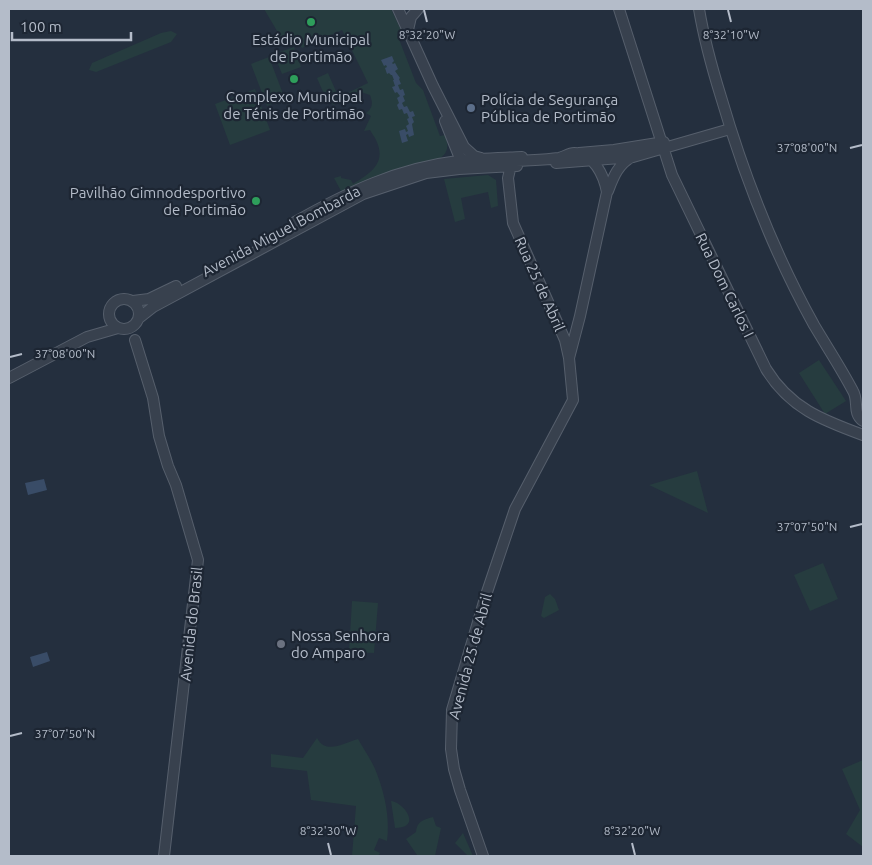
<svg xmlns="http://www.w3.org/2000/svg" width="872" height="865" font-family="Ubuntu,sans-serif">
	<rect width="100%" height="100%" fill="#242f3e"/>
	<path fill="#263c3f" d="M264 9H391L402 32 397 34 416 83 423 90 440 136 445 135C450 149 447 155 434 162L344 192 341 191 334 178 341 176V178L351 180 353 184C371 173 387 163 376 140 375 137 372 134 370 130L364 131 371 116 366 113C373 108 373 103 370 95L361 92 333 105 331 101 368 83 342 30 302 48 298 42 286 46Z
		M171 31 177 34 171 42 96 72 89 70 92 63 161 33Z
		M294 47 301 67 282 74 274 54Z
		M269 57 285 99 267 106 251 64Z
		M328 73 338 96 327 101 317 78Z
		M255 89 270 130 230 145 215 104Z
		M488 175 496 180 498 206 491 208 488 192 461 198 465 219 455 222 444 179Z
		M819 360 846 401 825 414 799 373Z
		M697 471 708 513 649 485Z
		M823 563 838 599 810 611 794 575Z
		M550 594 555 599 559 610 544 618 541 616 545 597Z
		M352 601 378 603 374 653 349 652Z
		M317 738C326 755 344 743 358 739 364 750 373 762 377 774 385 795 390 818 387 841L379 838 374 850 380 853 378 856H352L356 806 311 800 307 771 271 767V754L303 758Z
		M863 760V847L846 834 860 810 842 769Z
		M391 801C405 803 422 828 395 828Z
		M433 817 436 826 441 828 435 856H416L417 855 406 839 416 832C417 821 423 820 433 817Z
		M463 833 473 856H468L455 843Z"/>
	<path fill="#394c67" d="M392 56 394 61 392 63 393 64 395 63 398 69 395 71 400 78 399 79 401 84 398 85 400 90 403 89 405 95 403 96 405 101 402 103 404 107 407 106 410 112 413 111 415 116 412 117 414 122 412 124 414 135 409 137 408 134 406 135 408 141 402 143 399 131 405 129 406 132 408 131 406 126 409 124 407 119 409 118 407 113 404 114 402 109 399 110 397 105 399 103 397 98 400 96 397 92 395 93 392 87 395 86 393 80H394L392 75H391L389 73 387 74 385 68 387 67 386 65 384 66 381 60Z
		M44 479 47 490 28 495 25 483Z
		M47 652 50 661 33 667 30 657Z"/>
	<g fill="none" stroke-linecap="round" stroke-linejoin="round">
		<defs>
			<path id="minor" d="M398 9 433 86 464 147 474 156 481 158
				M619 9 672 175 766 369C790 408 822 420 863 435
				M699 9C704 39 712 68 721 97 744 176 774 253 814 325 827 347 841 368 853 391 859 401 852 413 863 421
				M408 30 411 17 418 9
				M445 121 459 156 466 163
				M579 153 614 150 664 142
				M556 163 633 157 730 129
				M608 191C613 178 618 164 632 157
				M295 222C346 193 398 168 458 161 479 158 501 158 522 157
				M109 314a15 15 0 1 1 30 0a15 15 0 1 1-30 0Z
				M133 301 149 299 176 286
				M139 318 153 307 363 194 426 173 459 169 517 166
				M135 340 153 398 159 436 168 466 176 485 198 560 164 856
				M9 378 87 337 118 328
				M483 856 460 790 454 769 451 749 452 710 486 595 515 509 573 400 569 358 565 340 513 223 508 178 511 165 516 161C530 160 545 160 559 158 564 157 569 153 574 153 594 153 604 176 607 192L580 316 569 358"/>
		</defs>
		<use href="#minor" stroke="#565f6c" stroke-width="12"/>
		<use href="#minor" stroke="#38414e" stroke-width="10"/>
	</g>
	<path fill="none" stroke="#b4bcc9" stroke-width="2" d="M424 10 427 22M728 10 731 22M850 148 862 145M10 357 22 354M850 527 862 524M10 736 22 733M328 843 331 855M632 843 635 855"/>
	<g fill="#2e9e5b" stroke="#1d2633" stroke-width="2">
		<circle cx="311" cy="22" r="5"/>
		<circle cx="294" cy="79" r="5"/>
		<circle cx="256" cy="201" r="5"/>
	</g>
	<circle fill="#5c6f8a" stroke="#1d2633" stroke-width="2" cx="471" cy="108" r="5"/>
	<circle fill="#6b7280" stroke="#1d2633" stroke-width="2" cx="281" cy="644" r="5"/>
	<g text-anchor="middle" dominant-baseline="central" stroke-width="4.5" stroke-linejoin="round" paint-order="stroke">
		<g font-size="15" fill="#b4bcc9" stroke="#1d2633">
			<text x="311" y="39">Estádio Municipal<tspan x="311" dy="17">de Portimão</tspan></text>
			<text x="294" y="96">Complexo Municipal<tspan x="294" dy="17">de Ténis de Portimão</tspan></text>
			<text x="481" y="99" text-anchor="start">Polícia de Segurança<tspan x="481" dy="17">Pública de Portimão</tspan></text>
			<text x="246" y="192" text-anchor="end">Pavilhão Gimnodesportivo<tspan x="246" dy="17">de Portimão</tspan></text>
			<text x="291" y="635" text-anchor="start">Nossa Senhora<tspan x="291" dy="17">do Amparo</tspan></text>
		</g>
		<g font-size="15" fill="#b4bcc9" stroke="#1d2633">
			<text transform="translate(281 231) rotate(-28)">Avenida Miguel Bombarda</text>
			<text transform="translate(540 284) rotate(66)">Rua 25 de Abril</text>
			<text transform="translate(725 285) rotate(64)">Rua Dom Carlos I</text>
			<text transform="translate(191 624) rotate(-84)">Avenida do Brasil</text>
			<text transform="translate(470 656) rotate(-75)">Avenida 25 de Abril</text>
		</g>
	</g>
	<g font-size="12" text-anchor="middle" fill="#b4bcc9" stroke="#1d2633" stroke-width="4.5" stroke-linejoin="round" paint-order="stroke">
		<text x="731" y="39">8°32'10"W</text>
		<text x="427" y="39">8°32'20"W</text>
		<text x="807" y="152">37°08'00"N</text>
		<text x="65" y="358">37°08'00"N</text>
		<text x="807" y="531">37°07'50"N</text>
		<text x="65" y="738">37°07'50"N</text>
		<text x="328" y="835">8°32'30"W</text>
		<text x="632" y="835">8°32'20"W</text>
	</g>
	<rect width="872" height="865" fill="none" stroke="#b4bcc9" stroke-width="20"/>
	<path d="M12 32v8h119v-8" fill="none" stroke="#b4bcc9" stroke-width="2.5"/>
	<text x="20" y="32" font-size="15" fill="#b4bcc9" stroke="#1d2633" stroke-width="4" paint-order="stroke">100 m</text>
</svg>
